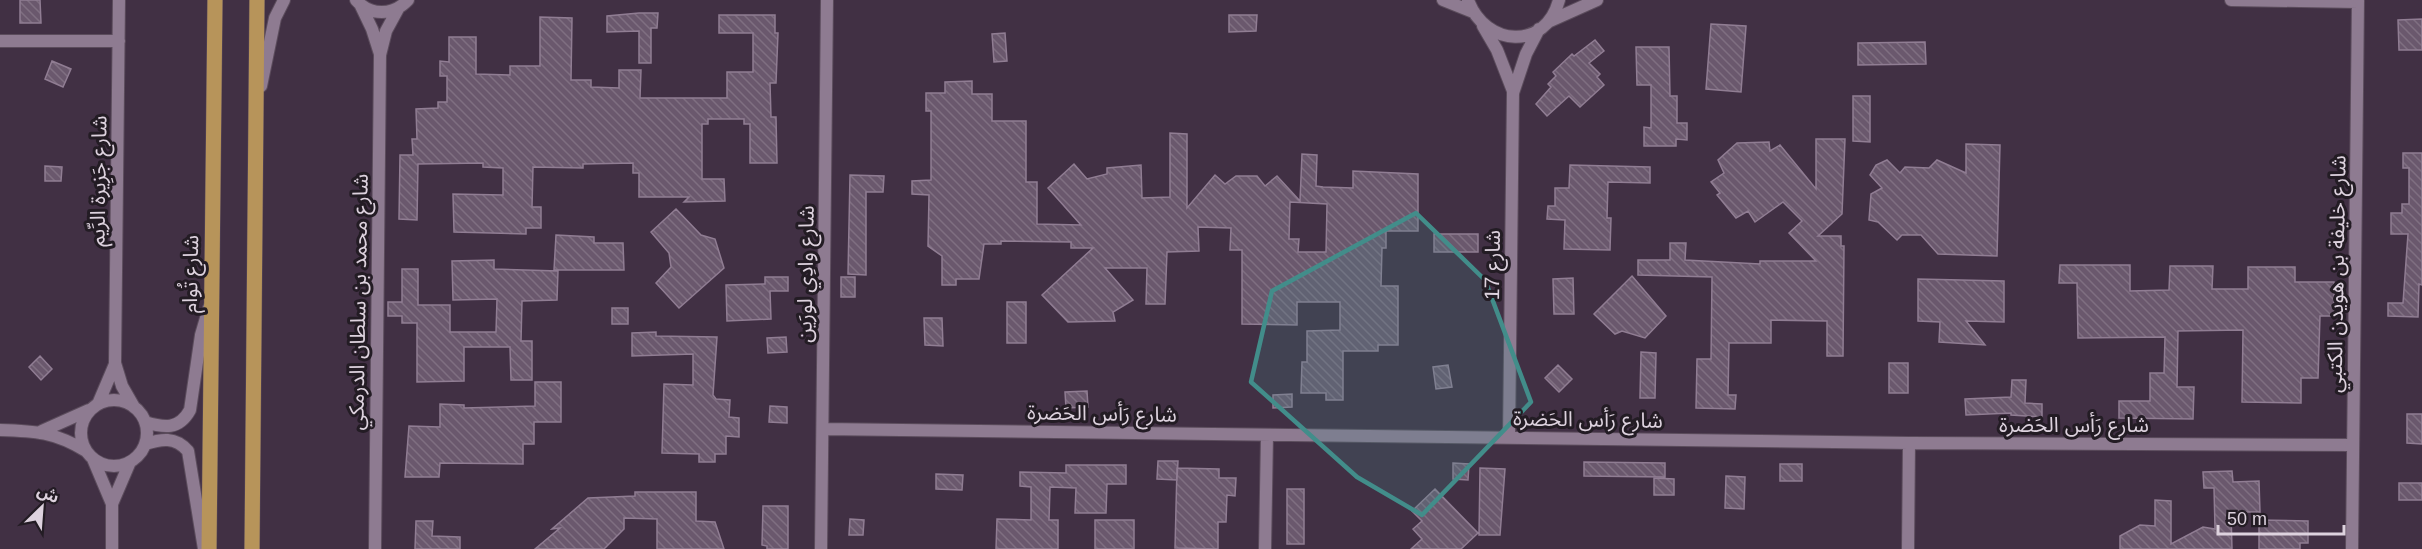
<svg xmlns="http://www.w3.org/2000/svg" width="2422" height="549" font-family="Arial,'Noto Sans Arabic',sans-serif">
	<defs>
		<pattern id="building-back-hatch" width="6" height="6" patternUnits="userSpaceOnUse" patternTransform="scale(1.5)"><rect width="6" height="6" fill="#6a586d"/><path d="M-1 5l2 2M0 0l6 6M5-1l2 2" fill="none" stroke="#7f6f81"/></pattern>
	</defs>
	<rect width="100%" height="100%" fill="#413044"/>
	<path fill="url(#building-back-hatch)" stroke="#907d93" stroke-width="1.5" fill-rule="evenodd" d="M20 0H40L41 23H20Z
		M639 13H658L657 28H651V63H639V31L607 32V16Z
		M719 15H775V33H778L776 83H770L771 117H776L777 163H750V124H744V119H708V124H702V179H724L725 201 684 202 689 197H639V173H633V163L583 164V168L533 167 532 207H541V228H526V234L454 232 453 194 503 195V168L483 167V163L418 164 417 220 399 219 400 155H413L412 139H417L416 109 438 108V102H447V76H440V61L449 62V37H476V74L510 75V66H540V17L572 18 571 80H591V87L619 88V70H641L640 98H727V72H753V33H719Z
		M1229 15H1257L1256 31 1229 32Z
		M2422 19V50H2399L2398 20Z
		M1711 24 1746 26 1741 92 1706 89Z
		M1005 33 1007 61 994 62 992 34Z
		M1595 40 1604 51 1589 63 1600 74 1597 77 1604 85 1580 107 1569 96 1547 116 1536 104 1551 87 1548 84 1556 76 1553 72 1572 54 1574 56Z
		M1925 42 1926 64 1858 65V43Z
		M1636 47H1669L1670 96H1677V123H1687V140L1676 139V146H1644V127L1651 128V85H1637Z
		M52 61 71 69 63 87 45 79Z
		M972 81V94H992V121H1026V182H1037V224L1081 225 1048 188 1074 164 1087 179 1107 174V168L1141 165 1142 198 1170 197V133L1187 134V208L1215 175 1225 184 1236 176H1257L1265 186 1277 176 1300 201 1302 154 1317 155 1316 186 1323 187 1353 188V171L1418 174V231H1386V248H1382L1381 286H1398V345H1378V351H1343V400H1326V393H1301L1302 362H1307V331L1340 330V302H1297V325L1242 324V250H1230L1231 228 1198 227 1199 251 1167 252 1165 304H1146L1147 268H1105L1133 300 1113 312 1115 321 1068 322 1042 295 1093 248H1071V242L1001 241V244H984L979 279H956V285H942V256L928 246 929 195 912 194V181L931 180V111H926V93H945V82ZM1290 202 1327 204 1326 252H1298L1299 239H1289Z
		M1853 96H1870V142L1853 141Z
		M1816 139H1845L1842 214 1818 236H1841V246H1844L1843 356H1827V321L1771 320V343H1729L1728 395H1736L1735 409 1696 408 1697 359H1711L1712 277 1638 275V260H1670V243H1686L1685 260 1760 264V261H1816L1789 233 1802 221 1783 202 1755 222 1748 211 1736 218 1717 195 1720 193 1711 182 1724 173 1718 160 1737 143 1769 142 1770 151 1780 145 1816 189Z
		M1966 144 2000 145 1997 256 1938 254 1921 235H1902L1897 240 1878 222 1869 220 1871 194 1882 188 1870 175 1876 165 1887 160 1900 173 1905 167 1929 168 1937 160 1966 173Z
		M2403 153H2422V285L2419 284 2418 317 2388 316V303H2403L2408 234H2391V213H2402V204H2409V168H2403Z
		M1570 165 1650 167V183L1608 182 1607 218H1611L1610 250 1564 249 1565 220 1547 219 1548 206H1555V188H1569Z
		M45 166 62 167 61 181H45Z
		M850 175 884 176 883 192H866V275L848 274Z
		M676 209 701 235 715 239 724 268 679 308 656 283 671 267 669 253 651 232Z
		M1434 234H1478V252H1434Z
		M556 235 594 237V243H623L624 270H554Z
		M494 260V269L558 271 557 300 522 301 521 341H532V380H511L510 347H464V381L417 382V323H402V316H388V302H402V269H418V305H450V332H496L497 299 453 300 452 261Z
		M2060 265H2130V291L2169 290 2170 266H2213L2212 289H2248V267H2295V282H2334V316H2320L2318 378H2301V403L2242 402 2243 330 2178 331 2177 387H2194L2193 419 2119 418V401H2150V373H2164L2165 337 2078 338 2077 283H2059Z
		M1632 276 1666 316 1645 338 1622 331 1615 334 1594 314Z
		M765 277H788V291H770L771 319 727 321 726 285 765 284Z
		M841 277H855V297H841Z
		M1573 278 1574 314H1554L1553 279Z
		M1918 279 2004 281V322L1966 321 1985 345 1939 342 1940 322 1918 321Z
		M1007 302H1026V343H1007Z
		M612 308H628V324H612Z
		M924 318H942L943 346 925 345Z
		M656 332V336L717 337 713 395 716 399 730 400 729 417 739 418V437L726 436V454H715V462H699V454L662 453 664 384 693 385V354L632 356V333Z
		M786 337 787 352 768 353 767 338Z
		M1641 352 1656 353 1655 398H1640Z
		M40 356 52 369 41 380 29 367Z
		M1889 363H1908V393H1889Z
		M1448 365 1452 387 1436 389 1433 367Z
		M1558 365 1572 379 1559 392 1545 378Z
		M2012 380H2026L2025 403 2042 404V417L2011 415V413L1966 415 1965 399 2011 397Z
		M535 382H561V422H534V444H523V464L440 463 439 477H405L409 426 440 427V404L464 405V408L535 406Z
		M1087 391 1088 407 1066 408 1065 392Z
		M1292 394V407L1273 408V395Z
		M770 406 787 407V423L769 422Z
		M2407 414H2422V444L2407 443Z
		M1158 461H1178L1177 480 1157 479Z
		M1584 462 1665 463V477L1584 476Z
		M1453 463 1469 464 1468 480 1453 479Z
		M1780 464H1802V481H1780Z
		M1066 465H1126V484H1107L1106 513H1075L1076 488 1050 487 1049 520H1058V549H996L997 519 1031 520V487L1020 486V472L1066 473Z
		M1177 468 1219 469V478H1236L1235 496 1227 495 1226 522H1218V549L1175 548Z
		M1480 468 1505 469 1500 535H1479Z
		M2232 471 2233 482 2259 481 2260 512H2231L2232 549H2120V536L2140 525 2155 526V500L2171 501V544L2203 527 2215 529 2214 488H2204L2203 472Z
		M936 474 963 475 962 490 936 489Z
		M1726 476 1745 477 1744 509 1725 508Z
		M1654 478 1674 479V495H1654Z
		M2399 483H2422V500H2399Z
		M1287 489H1304V544H1287Z
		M1435 489 1478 533 1461 549H1411L1422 539 1413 529 1422 521 1412 511Z
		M635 492H696V521L715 522 724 549H657V519L624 518V529L604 549H535L560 528 552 529 588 498 635 496Z
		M763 506H788V549H767V546L762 545Z
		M850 519 864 520 863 535H849Z
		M1095 520H1134V549H1095Z
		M2259 520 2308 521V543H2300V549H2259Z
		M416 521H433L432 536 460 537V549H415Z"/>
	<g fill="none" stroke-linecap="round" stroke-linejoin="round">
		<defs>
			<path id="minor" d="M119 0 115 363 122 386 134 407
				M356 0C370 16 393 16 408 0
				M1443 0 1473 12
				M1468 0C1485 47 1546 51 1559 0
				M2231 0 2358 2
				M360 4 372 29 380 54
				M1550 21 1597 0
				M1483 26 1497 50 1513 91
				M0 41H119
				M261 86 275 18 284 0
				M81 433a33 33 0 1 1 66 0a33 33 0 1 1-66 0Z
				M98 404 115 364
				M145 422C164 428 179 430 190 410L201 335 209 308
				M823 429 1909 443 2353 445
				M0 430C35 431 55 432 86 451
				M42 431 89 410
				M1509 437 1513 93 1526 54 1539 29
				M145 444C161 439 175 436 188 451L204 549
				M93 459 112 504V549
				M112 504 130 462
				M375 549 380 55 386 31 398 9
				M821 549 827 0
				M1265 549 1267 435
				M1908 549 1909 443
				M2352 549 2358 0"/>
			<path id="primary" d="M209 549 215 0
				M252 549 257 0"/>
		</defs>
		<use href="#minor" stroke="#5b4c5c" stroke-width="14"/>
		<use href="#primary" stroke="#5b4c5c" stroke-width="16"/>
		<use href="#minor" stroke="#8e7b91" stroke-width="12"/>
		<use href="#primary" stroke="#b7945a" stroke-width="15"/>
	</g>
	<path fill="#428d8a" fill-opacity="0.2" stroke="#428d8a" stroke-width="4.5" stroke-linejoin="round" d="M1416 213 1485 280 1531 402 1422 515 1357 477 1251 382 1272 291Z"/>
	<g text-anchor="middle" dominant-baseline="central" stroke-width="6" stroke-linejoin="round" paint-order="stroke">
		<g font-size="21" fill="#ddd2de" stroke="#231c24">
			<text transform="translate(98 181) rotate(-89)">شارع جَزِيرة الرِّيم</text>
			<text transform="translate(1492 265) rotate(-89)">شارع 17</text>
			<text transform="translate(190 274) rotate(-89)">شارع تُوام</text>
			<text transform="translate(805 274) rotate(-89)">شارع وادِي لورَين</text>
			<text transform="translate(2336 274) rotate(-89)">شارع خليفة بن هويدن الكتبي</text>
			<text transform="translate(358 302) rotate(-89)">شارع محمد بن سلطان الدرمكي</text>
			<text transform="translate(1102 413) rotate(1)">شارع رَأس الحَضرة</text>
			<text transform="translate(1588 419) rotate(1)">شارع رَأس الحَضرة</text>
			<text x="2074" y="424">شارع رَأس الحَضرة</text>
		</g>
	</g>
	<g transform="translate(42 507) rotate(25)" stroke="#231c24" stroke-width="4.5" paint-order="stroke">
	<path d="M0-4.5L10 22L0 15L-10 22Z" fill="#ddd2de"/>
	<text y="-9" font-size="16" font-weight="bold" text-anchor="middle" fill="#ddd2de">ش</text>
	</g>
	<path d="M2218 525v9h126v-9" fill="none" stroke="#ddd2de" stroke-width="3"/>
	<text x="2227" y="525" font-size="18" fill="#ddd2de" stroke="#231c24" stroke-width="4.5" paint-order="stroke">50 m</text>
</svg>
